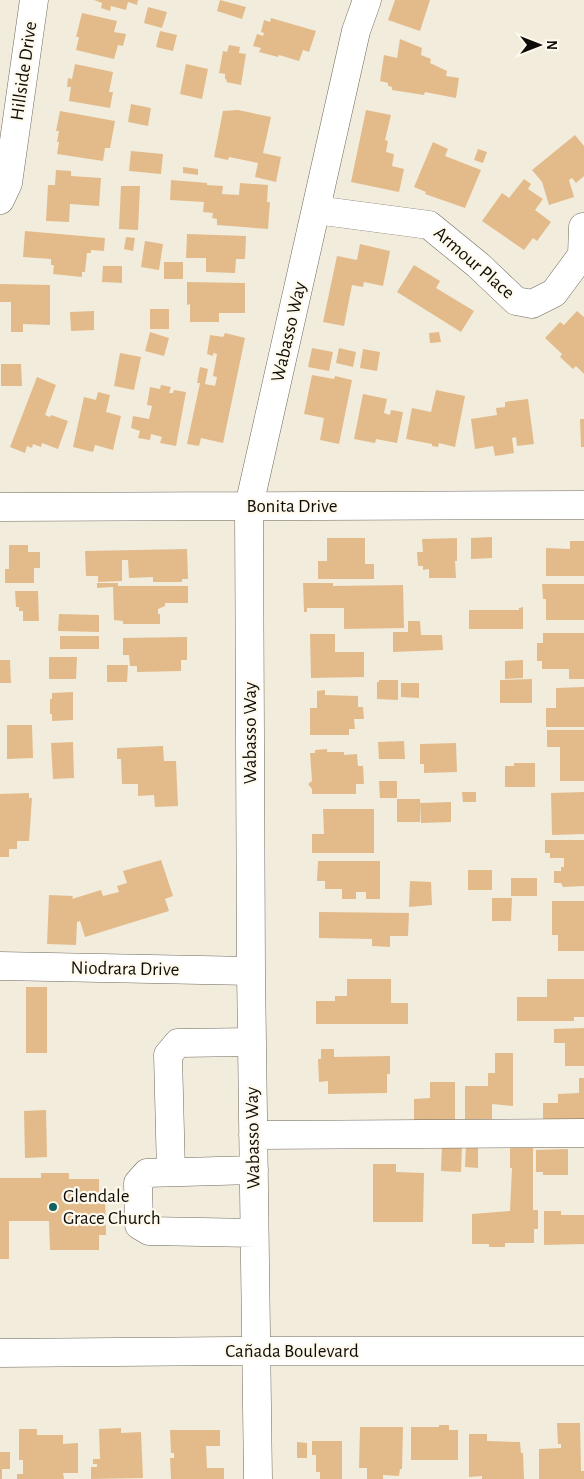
<svg xmlns="http://www.w3.org/2000/svg" width="584" height="1479" font-family="'Alegreya Sans',sans-serif">
	<rect width="100%" height="100%" fill="#f2ecdc"/>
	<path fill="#e3bb8a" d="M94 0H138L137 5 128 2 126 10 111 6 110 11 101 8 102 3Z
		M220 0 246 7 242 19 217 11Z
		M395 0H430L420 31 388 20Z
		M148 7 167 12 162 28 144 23Z
		M82 13 117 21 114 32 126 34 123 46 118 45 114 59 76 50 79 37H76Z
		M271 18 316 31 309 52 303 50 299 61 279 55 278 57 259 52 261 48 253 46 257 34 263 36 264 33 261 32 264 20 270 22Z
		M160 31 177 35 173 51 156 47Z
		M400 39 422 48 421 55 431 59 430 63 447 71 446 76 459 78 456 98 425 92 424 95 392 90V87L388 86V83L380 81 384 55 397 58Z
		M229 45 240 47 239 53 246 54 241 85 226 82 227 80 225 79V74L219 73 223 51 227 52Z
		M75 64 113 72 109 92H113L110 108 69 101 71 87H67L68 78 72 79Z
		M186 64 208 69 202 99 180 94Z
		M131 104 151 108 148 126 128 122Z
		M238 110 271 117 263 153 281 157 276 182 255 177 258 163 229 157 228 160 214 157 223 111Z
		M366 110 391 115 385 140 388 141 386 152 394 154 392 166 404 169 399 192 351 182Z
		M60 111 115 121 110 148H105L103 161 57 154 59 142H57L59 131H56Z
		M575 135 584 146V176L576 183 572 178 569 180 574 197 549 205 542 182 532 170Z
		M433 142 448 149 445 156 481 170 465 208 425 194 426 192 414 187Z
		M478 149 487 152 483 163 474 160Z
		M131 151 163 154 161 174 129 171Z
		M183 167 198 169V175L183 173Z
		M56 170 71 171V176L101 178 99 206 70 204 69 222 46 221 48 185H55Z
		M524 179 531 184 528 189 543 199 535 210 551 222 537 241 533 238 524 250 482 221 502 193 509 198Z
		M171 180 207 183V185L223 186 222 194 239 195 240 183 268 185 267 202H270L268 229 217 225V219L212 218 213 213 203 212 204 202 170 200Z
		M121 186H140L138 230 119 229Z
		M25 231 105 238 104 251 91 250V253H87L85 272H82V277L53 274 54 265H51V259L23 257Z
		M187 234 246 236 245 259H236L235 273 206 272V258H186Z
		M126 237 135 238 133 251 124 249Z
		M145 241 163 244 159 270 141 267Z
		M360 244 390 251 383 286 364 282 363 287 352 285 344 326 323 322 337 256 357 260Z
		M164 262H183V279H164Z
		M414 265 440 281 436 288 474 311 461 332 397 292Z
		M103 266H122V283L102 282Z
		M187 282 245 283V313H219V322H190V304L187 305Z
		M0 284 50 285V325L23 324V332H11V302H0Z
		M150 309H169V329H150Z
		M94 311V330L71 331 70 312Z
		M577 311 584 317V374L576 366 573 369 560 357 562 354 545 338 560 322 564 325Z
		M150 332 169 338 164 356 145 351Z
		M439 332 441 342 430 343 429 333Z
		M225 333 245 338 223 443 201 438 199 446 187 444 200 383H197L200 367 208 369 205 384 215 386 217 377 213 376 217 354 213 353V356L207 354 210 335 223 337Z
		M312 348 333 352 329 371 308 367Z
		M339 348 356 352 353 367 336 363Z
		M363 349 380 352 377 371 360 368Z
		M120 353 141 357 134 390 114 386Z
		M1 364H21L22 386H1Z
		M312 375 334 379 335 376 352 380 339 444 320 440 324 418 304 414Z
		M37 377 56 385 45 415 50 417 51 415 68 421 58 449 42 443 41 447 33 444 32 448 27 446 25 453 10 447Z
		M161 385 171 387 169 393H173L174 390 186 392 176 446 160 443 162 437 151 434 150 440 138 438 140 431 131 428 133 416 149 419 152 406 147 405 150 387 160 389Z
		M436 390 465 396 455 447 439 443 438 447 432 446V444L406 439 412 408 431 412Z
		M98 392 110 395 106 412 121 416 113 450 95 445 93 452 73 447 84 397 96 400Z
		M363 394 387 399 384 413 390 415 391 410 403 412 397 443 376 439 375 443 354 439Z
		M528 399 534 444 517 446 516 437 512 438 514 453 495 456 493 446 475 449 471 419 497 415 496 408 505 407V402Z
		M580 419H584V447H581Z
		M492 537V558L471 559V538Z
		M327 538H365V564H374V579H318V561H327Z
		M457 538V561H455L456 578H429V569L423 570V566H418L417 552H423L422 539Z
		M570 541H584V576H546V548L570 549Z
		M9 545H28V552H40V568H34V583H5V569H9Z
		M187 549 188 579H182V582H153V577L129 578 128 560H122V581L98 582V576H86L85 551Z
		M97 583H118V586H188V603H165V606L158 609V614H160V624H123V621L114 620 113 587 97 588Z
		M303 583H333V586L403 585 404 628 344 629V608H307V612H304Z
		M542 584H584V620H546V599H543Z
		M15 591H38L39 621H23V611H19V607H16Z
		M523 607V629H469V610H519V608Z
		M59 614 99 615V632L58 631Z
		M408 621H420L421 635H442L443 650 393 652V632H408Z
		M543 633H584V679H569V669H542V661H537V643H543Z
		M310 634H335V652H364V677L311 678Z
		M60 636H99V649H60Z
		M187 637V660H181V671L137 672V666H130L129 655H123V638Z
		M49 657H77L76 679H49Z
		M0 660H10L11 683H0Z
		M523 660V678L505 679V661Z
		M107 665H128L127 682H107Z
		M532 679V703H500V680Z
		M379 680H398V700L377 699V682H379Z
		M401 683H419V698L401 697Z
		M584 687V727H546V708H556V688Z
		M325 690V695L358 696V707H363L364 719H354L355 729H349V735H310V708H317V691Z
		M73 692V720L52 721V714H50V699H52V693Z
		M7 725H32L33 758 7 759Z
		M547 730H584V781H560V747H547Z
		M404 741 405 759H379L378 742Z
		M73 742 74 778 53 779 51 743Z
		M456 743 457 772 424 773V764H420V744Z
		M163 746 164 761H176L178 806 155 807 154 795 138 796V784H122L121 759H117V748Z
		M327 749V752H344V755L357 754 358 766H363L364 784H356V794H312V789L308 784 312 781 310 753H315V750Z
		M514 763H535V787H505V766H514Z
		M379 781H397V798H380Z
		M462 792H476V802H463Z
		M584 792V834L552 835 551 793Z
		M29 793V798H32L29 841H17V849H9V857H0V794Z
		M397 799H420V822H397Z
		M451 802V822L421 823 420 803Z
		M323 809H374V853H312V834H324Z
		M545 840H584V886L563 887 561 883H554V871H561V867H564V858H550V853H545Z
		M161 860 173 896 165 899 169 911 85 937 80 921 77 922 76 945 47 944 49 895 73 896 72 899 101 890 103 896 119 892 117 886 127 883 123 871Z
		M318 861H380V899H366V892H356V899H342V889H325V881H317Z
		M468 870H492V890H468Z
		M511 878H537V896H511Z
		M410 881 431 882 432 905 409 907Z
		M492 898H512L511 921H492Z
		M552 901H584V951H558V935H552Z
		M319 912 409 913 408 936H390V947L372 946V939L319 938Z
		M347 979H391V1003H408V1024H316V1001H335V996H347Z
		M547 979H584V1017H574V1021H517V997H547Z
		M26 987H47V1053H26Z
		M584 1028V1066H565V1043H554V1029Z
		M321 1049H334V1057L390 1056V1074H387V1093L328 1094V1081L319 1082 318 1059H321Z
		M495 1053H513V1106L492 1104V1122H465V1086H488V1073H495Z
		M579 1078H584V1121L543 1122V1103H558V1094L579 1093Z
		M430 1082H455V1120L414 1121V1099L430 1098Z
		M46 1110 47 1157 25 1158 24 1111Z
		M442 1144 462 1145 461 1172 441 1171Z
		M466 1144 478 1145V1168L465 1167Z
		M510 1148H533V1210H538V1229H534V1243H505V1247H489V1244H472V1214L510 1211 512 1168H510Z
		M568 1149V1175H543V1172H536V1150Z
		M373 1164H396V1172L424 1173 423 1222H373Z
		M41 1173H69V1179H99V1194H105L106 1235H99V1250H50L49 1221H9V1259H0V1178H41Z
		M544 1211H561V1215H584V1244L544 1245Z
		M557 1423H580L581 1471H584V1479H539V1449L561 1448V1444H558Z
		M439 1425H449V1430H458V1460H411V1427H439Z
		M360 1427H403L402 1469H400L399 1476 383 1475V1479H367V1468H359Z
		M121 1428V1433L141 1432 143 1478 91 1479V1467H97V1464H93V1459H100L99 1429Z
		M19 1429H37V1435H63V1444L78 1443V1473H63L64 1479H17V1474H23V1460H19Z
		M170 1430H220V1446H206L207 1468H224V1479H171L170 1458H174V1453H171Z
		M469 1434H487V1441L520 1442 521 1453H523L524 1479H482V1476L469 1477Z
		M312 1441H342V1479H320V1472H316V1455H312Z
		M297 1442 307 1443V1458H297Z
		M0 1452H10V1469H2V1479H0Z"/>
	<g fill="none" stroke-linecap="round" stroke-linejoin="round">
		<defs>
			<path id="minor" d="M0 200 8 183 34 0
				M316 210 429 225 478 265 516 301 532 304 554 293 582 255 583 227
				M0 507 584 505
				M0 966 251 971
				M253 1135 584 1133
				M254 1170 147 1173 138 1183 139 1225 149 1231 254 1233
				M171 1172 168 1055 178 1043 252 1042
				M258 1479 251 971 249 506 356 31 367 0"/>
			<path id="major" d="M0 1353 234 1351H584"/>
		</defs>
		<use href="#minor" stroke="#6f6a5c" stroke-width="29"/>
		<use href="#major" stroke="#6f6a5c" stroke-width="29"/>
		<use href="#minor" stroke="#fff" stroke-width="28"/>
		<use href="#major" stroke="#fff" stroke-width="28"/>
	</g>
	<circle fill="#116260" stroke="#fef9ec" stroke-width="2" cx="53" cy="1207" r="5"/>
	<g text-anchor="middle" dominant-baseline="central" stroke-width="4.5" stroke-linejoin="round" paint-order="stroke">
		<g font-size="19" fill="#0f0d08" stroke="#fef9ec">
			<text transform="translate(24 71) rotate(-82)">Hillside Drive</text>
			<text transform="translate(474 263) rotate(41)">Armour Place</text>
			<text transform="translate(289 332) rotate(-77)">Wabasso Way</text>
			<text x="292" y="506">Bonita Drive</text>
			<text transform="translate(250 733) rotate(-90)">Wabasso Way</text>
			<text transform="translate(125 969) rotate(1)">Niodrara Drive</text>
			<text transform="translate(253 1138) rotate(-91)">Wabasso Way</text>
			<text x="292" y="1351">Cañada Boulevard</text>
		</g>
		<g font-size="19" fill="#0f0d08" stroke="#fef9ec" text-anchor="start">
			<text x="63" y="1196">Glendale<tspan x="63" dy="22">Grace Church</tspan></text>
		</g>
	</g>
	<g transform="translate(539 45) rotate(90)" stroke="#fef9ec" stroke-width="4" paint-order="stroke">
	<path d="M0-4L9 19L0 12L-9 19Z" fill="#0f0d08"/>
	<text y="-8" font-size="14" font-weight="bold" text-anchor="middle" fill="#0f0d08">N</text>
	</g>
</svg>
